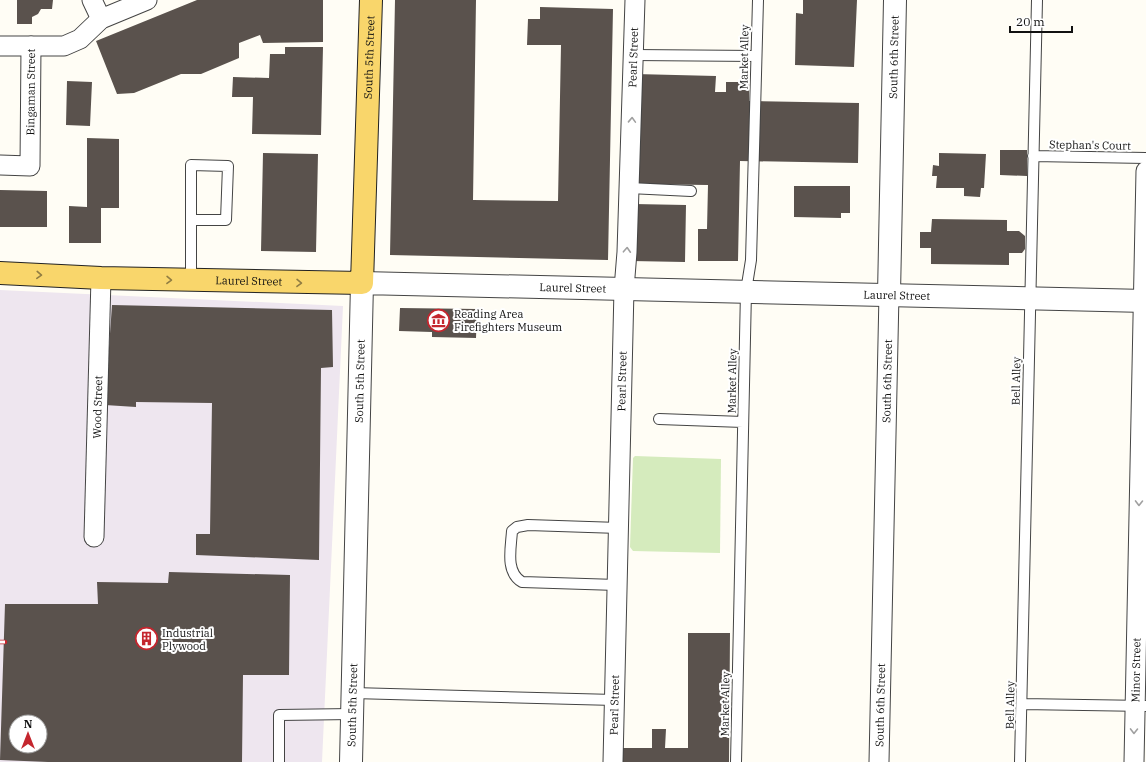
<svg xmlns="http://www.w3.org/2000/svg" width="1146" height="762" font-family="'IBM Plex Serif',serif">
	<rect width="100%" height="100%" fill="#fffdf5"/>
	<path fill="#eee6ef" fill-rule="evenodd" d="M0 290 343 306 322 762H0ZM16 722H40V746H16Z"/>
	<path fill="#d5ebbd" d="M635 456 721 459 720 553 633 551 630 547 633 458Z"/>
	<path fill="#5a524d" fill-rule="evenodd" d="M17 0H53L52 9H41L38 14 32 17V24H17Z
		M197 0H323V42L263 43 260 35 239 43V58L201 74H181L134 93 117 94 96 41Z
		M395 0H476L473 200 558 201 561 45H527L528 19H540V7L613 9 608 260 390 255Z
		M803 0H857L854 67 795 65 796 13 803 14Z
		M285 47H323L321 135 252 134 253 97H232L233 77 269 78 270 54H285Z
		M635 74 716 76 715 92H726V82H749V101L859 103 858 163 740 161 738 261H698V229H707L708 185 633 184Z
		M67 81 92 82 90 126 66 125Z
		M87 138 119 139V208H101V243H69V206L87 207Z
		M1000 150H1027V176L1000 175Z
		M263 153 318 154 316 252 261 251Z
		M939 153 986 154 984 188H981L980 197 964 196V188H936L937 176H932L933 165 939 166Z
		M794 186H850V213H841V218L794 217Z
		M0 190 47 191V227H0Z
		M634 204 686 205 685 262 632 261Z
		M932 219 1007 220V231H1019L1025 236V249L1022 253H1009V265L931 264V248H920V232H931Z
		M112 305 332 310 333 367 321 368 319 560 196 555V534H210L212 403 136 402V407L105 405Z
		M400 308 477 309 476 338 432 337V332L399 331Z
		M169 572 290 575 289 675H243L242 762H48L0 760 5 604H98L97 582 168 583ZM16 722H40V746H16Z
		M688 633H730L729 762H618L619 748H652V729H666L665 748H688Z"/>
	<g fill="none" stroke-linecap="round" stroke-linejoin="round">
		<defs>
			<path id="service" d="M634 55 756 56
				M1033 156 1146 158
				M629 188 691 191
				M191 220H226L228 166 191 165V280
				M659 419 743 422
				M617 585 522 582C505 572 511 548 512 531L517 527 528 525 619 528
				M353 693 615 700
				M1022 704 1146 706
				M279 762V715L352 714
				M736 762 746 291 751 260 758 0
				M1020 762 1037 0"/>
			<g id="minor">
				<path d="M92 0 101 19"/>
				<path d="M0 46H64L80 39 101 19 147 0"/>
				<path id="s1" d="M0 165 30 166 31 46"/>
				<path id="s2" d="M94 537 101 278"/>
				<path id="s3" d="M613 762 624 289 627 252 635 0"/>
				<path id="s4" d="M879 762 889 294"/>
				<path id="s5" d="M1134 762 1146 171"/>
			</g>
			<g id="tertiary">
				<path id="s6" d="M889 294 895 0"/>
				<path id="s7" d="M351 762 362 283 1146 301"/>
			</g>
			<g id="primary">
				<path id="s8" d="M0 273 101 278 362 283 371 0"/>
			</g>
		</defs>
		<use href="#service" stroke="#444" stroke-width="12"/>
		<use href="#minor" stroke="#444" stroke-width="21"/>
		<use href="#tertiary" stroke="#444" stroke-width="24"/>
		<use href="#primary" stroke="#222" stroke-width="24"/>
		<use href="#service" stroke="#fff" stroke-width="10"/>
		<use href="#minor" stroke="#fff" stroke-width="19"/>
		<use href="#tertiary" stroke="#fff" stroke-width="22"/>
		<use href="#primary" stroke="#f9d66b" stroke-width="22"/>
		<defs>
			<path id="rail" d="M0 642H5"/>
		</defs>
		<use href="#rail" stroke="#c4262e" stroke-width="4.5"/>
		<use href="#rail" stroke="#fff" stroke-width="3" stroke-dasharray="9" stroke-linecap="butt"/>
	</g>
	<defs><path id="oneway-chevron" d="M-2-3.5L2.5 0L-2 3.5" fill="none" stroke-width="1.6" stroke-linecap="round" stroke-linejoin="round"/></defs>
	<g stroke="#a0a0a0">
		<use href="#oneway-chevron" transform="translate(632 120) rotate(-88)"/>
		<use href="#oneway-chevron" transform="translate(627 250) rotate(-87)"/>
		<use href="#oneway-chevron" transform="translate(1139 503) rotate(91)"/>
		<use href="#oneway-chevron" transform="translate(1134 731) rotate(91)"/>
	</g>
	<g stroke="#917d42">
		<use href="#oneway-chevron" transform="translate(39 275) rotate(3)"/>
		<use href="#oneway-chevron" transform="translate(169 280) rotate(1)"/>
		<use href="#oneway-chevron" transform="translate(299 283) rotate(1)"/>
	</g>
	<defs>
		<symbol id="museum-ring" viewBox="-11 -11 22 22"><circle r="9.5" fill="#fff" stroke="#c4262e" stroke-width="1.5"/><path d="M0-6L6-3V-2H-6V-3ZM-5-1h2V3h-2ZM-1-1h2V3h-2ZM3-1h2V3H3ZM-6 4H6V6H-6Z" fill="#c4262e"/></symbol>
		<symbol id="building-ring" viewBox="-11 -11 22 22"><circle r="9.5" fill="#fff" stroke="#c4262e" stroke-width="1.5"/><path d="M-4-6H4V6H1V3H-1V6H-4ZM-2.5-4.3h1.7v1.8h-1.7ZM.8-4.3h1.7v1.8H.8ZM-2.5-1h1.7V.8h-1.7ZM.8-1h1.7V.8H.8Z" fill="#c4262e"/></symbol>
	</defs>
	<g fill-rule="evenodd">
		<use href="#museum-ring" x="426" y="308" width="25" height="25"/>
		<use href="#building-ring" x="134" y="626" width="25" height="25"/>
	</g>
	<g text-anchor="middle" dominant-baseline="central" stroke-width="4" stroke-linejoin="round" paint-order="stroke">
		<g font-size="11" fill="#111" stroke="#fff">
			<text stroke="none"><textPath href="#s8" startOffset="588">South 5th Street</textPath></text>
			<text stroke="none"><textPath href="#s3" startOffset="705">Pearl Street</textPath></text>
			<text transform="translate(744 57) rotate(-89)">Market Alley</text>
			<text stroke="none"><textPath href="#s6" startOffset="237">South 6th Street</textPath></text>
			<text stroke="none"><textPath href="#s1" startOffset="104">Bingaman Street</textPath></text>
			<text transform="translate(1090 145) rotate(1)">Stephan's Court</text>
			<text stroke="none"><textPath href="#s8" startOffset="249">Laurel Street</textPath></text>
			<text stroke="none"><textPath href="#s7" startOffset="690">Laurel Street</textPath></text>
			<text stroke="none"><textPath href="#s7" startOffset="1014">Laurel Street</textPath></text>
			<text stroke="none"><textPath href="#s7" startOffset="381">South 5th Street</textPath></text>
			<text stroke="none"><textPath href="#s3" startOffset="381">Pearl Street</textPath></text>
			<text transform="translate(732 381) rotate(-89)">Market Alley</text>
			<text stroke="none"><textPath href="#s4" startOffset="381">South 6th Street</textPath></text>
			<text transform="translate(1016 381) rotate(-89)">Bell Alley</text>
			<text stroke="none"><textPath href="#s2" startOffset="130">Wood Street</textPath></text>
			<text stroke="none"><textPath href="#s5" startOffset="92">Minor Street</textPath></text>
			<text transform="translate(725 704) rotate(-89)">Market Alley</text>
			<text stroke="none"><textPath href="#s7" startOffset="57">South 5th Street</textPath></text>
			<text stroke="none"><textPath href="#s3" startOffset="57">Pearl Street</textPath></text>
			<text stroke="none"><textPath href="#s4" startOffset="57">South 6th Street</textPath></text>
			<text transform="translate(1010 705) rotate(-89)">Bell Alley</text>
		</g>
		<g font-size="11" fill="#111" stroke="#fff" text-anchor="start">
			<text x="454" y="314">Reading Area<tspan x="454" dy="13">Firefighters Museum</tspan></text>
			<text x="162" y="633">Industrial<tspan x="162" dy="13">Plywood</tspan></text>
		</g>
	</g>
	<g transform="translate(28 734)"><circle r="19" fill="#ffffff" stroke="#a0a0a0"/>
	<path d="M0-3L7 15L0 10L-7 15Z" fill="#c4262e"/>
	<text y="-6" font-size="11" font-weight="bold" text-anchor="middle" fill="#111111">N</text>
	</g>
	<path d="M1010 26v6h62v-6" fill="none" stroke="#111111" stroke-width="2"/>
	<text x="1016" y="26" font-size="12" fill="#111111" stroke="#ffffff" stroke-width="3" paint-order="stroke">20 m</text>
</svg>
